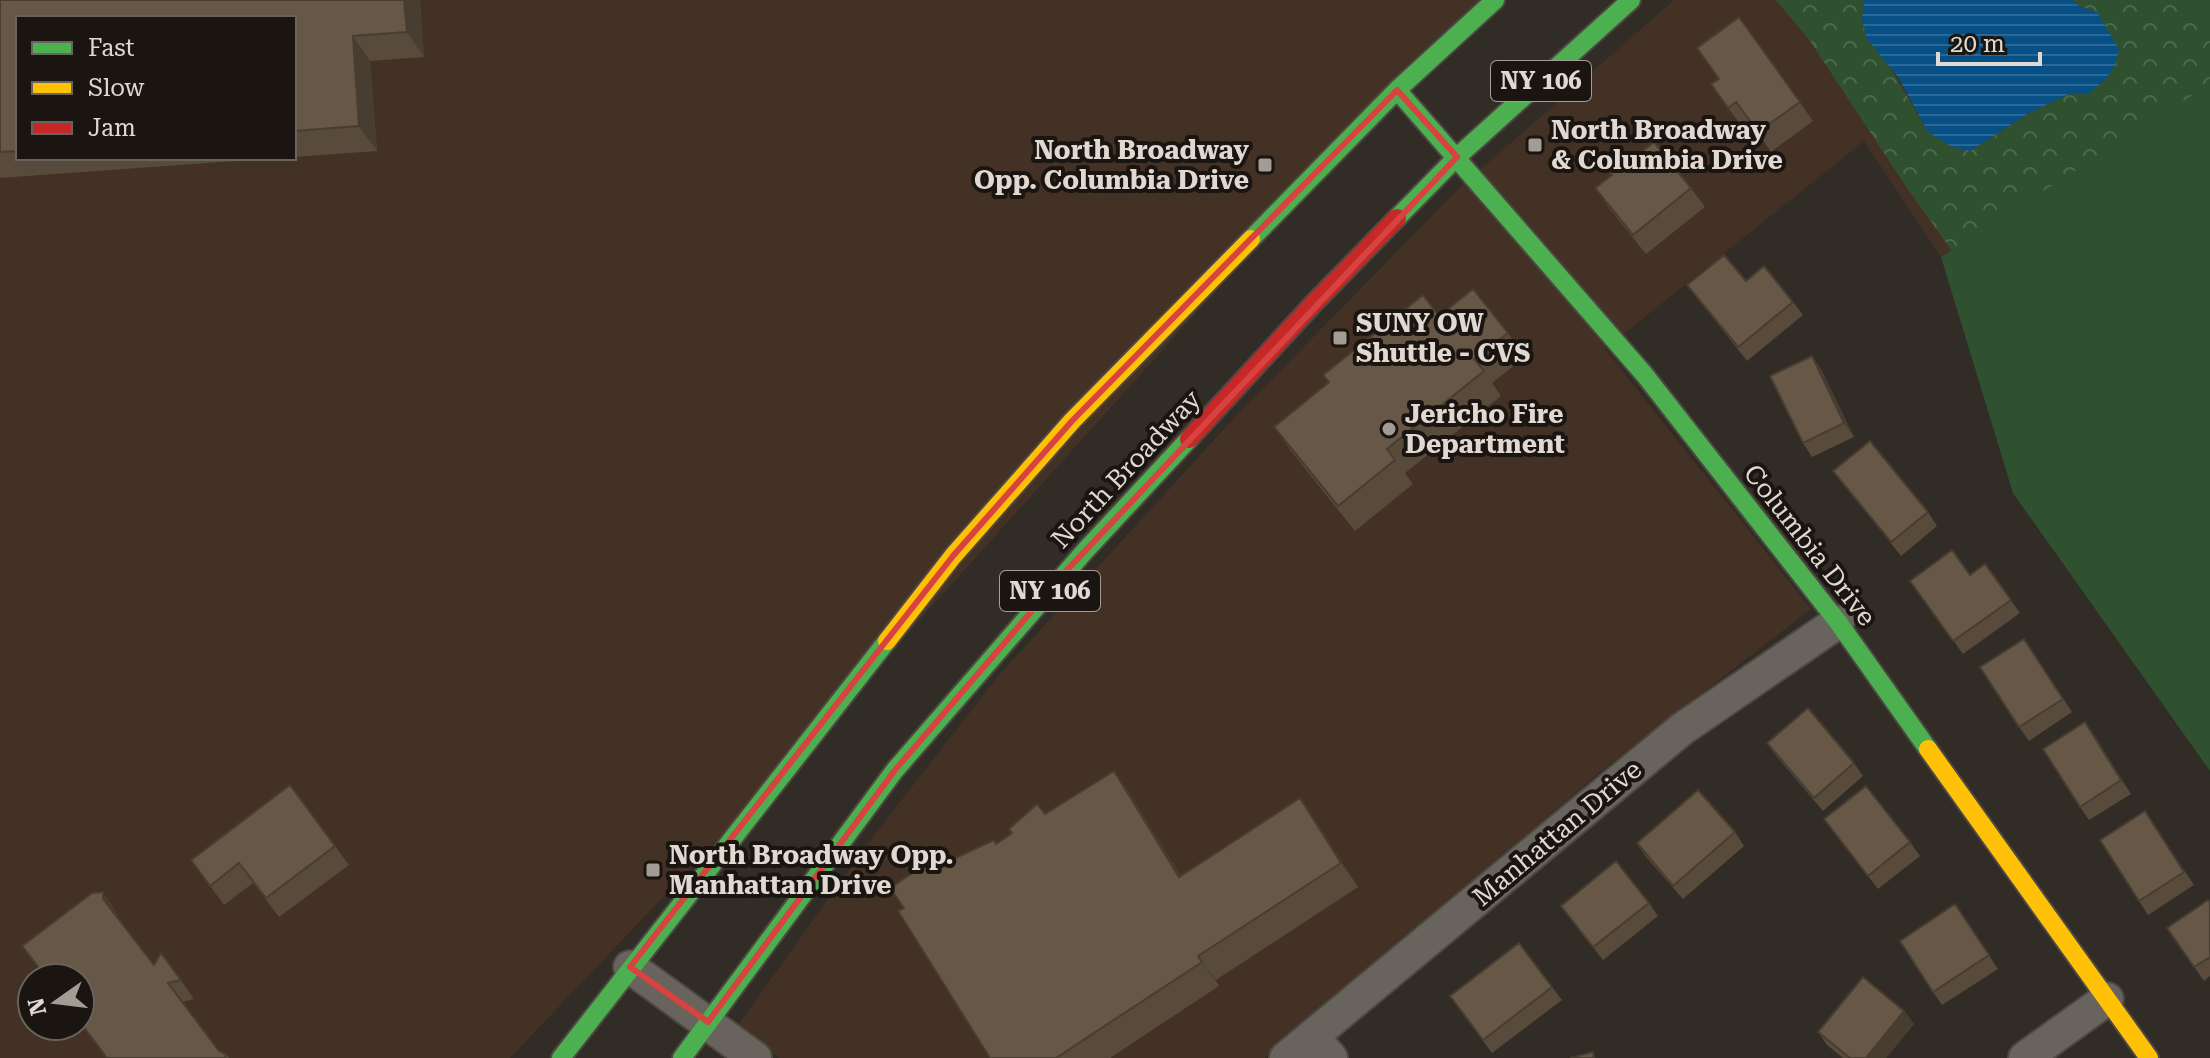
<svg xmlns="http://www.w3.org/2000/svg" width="2210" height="1058" font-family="'Roboto Serif',serif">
	<defs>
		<pattern id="grass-tufts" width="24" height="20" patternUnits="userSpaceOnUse" patternTransform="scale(2)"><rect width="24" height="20" fill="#2f5130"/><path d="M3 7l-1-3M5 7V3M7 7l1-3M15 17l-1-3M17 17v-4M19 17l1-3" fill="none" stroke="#4d694d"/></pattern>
		<pattern id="forest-crowns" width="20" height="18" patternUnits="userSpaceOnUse" patternTransform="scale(2)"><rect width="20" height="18" fill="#2f5130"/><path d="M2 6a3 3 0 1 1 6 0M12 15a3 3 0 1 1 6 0" fill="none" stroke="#4d694d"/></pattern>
		<pattern id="water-rules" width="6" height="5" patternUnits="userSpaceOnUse" patternTransform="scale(2)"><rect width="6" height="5" fill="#075086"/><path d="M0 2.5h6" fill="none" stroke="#2b6896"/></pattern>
	</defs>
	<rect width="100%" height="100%" fill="#322c26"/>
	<path fill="#423124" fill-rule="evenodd" d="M0 0H1495L1397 90 787 767 510 1058H0ZM18 18H294V158H18ZM32 978H80V1026H32Z
		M1674 0H2210V84L1941 257 1864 141 1605 349 1811 609 1596 775 1265 1058H779L736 1028 871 839 999 675 1236 416 1459 188Z"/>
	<path fill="url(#grass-tufts)" d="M2178 0H2210V31Z"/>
	<path fill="url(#forest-crowns)" d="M1776 0H1864L1862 19 1928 132 1970 151 2029 113 2071 93 2088 94 2106 79 2115 65 2097 12 2080 7 2072 0H2178L2210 31V566L1992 307 1907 188 1810 41Z"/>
	<path fill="#2f5130" d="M2210 84V771L2013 493 1941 257Z"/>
	<path fill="url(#water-rules)" d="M1864 0H2072L2080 7 2097 12 2119 49 2115 65 2106 79 2088 94 2071 93 2029 113 1970 151 1952 147 1928 132 1898 77 1867 39 1862 19Z"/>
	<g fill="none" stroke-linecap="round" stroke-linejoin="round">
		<defs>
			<path id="street" d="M630 967 755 1058
				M1312 1036 1331 1058
				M1286 1058 1682 729 1838 622
				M2025 1058 2107 999"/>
			<path id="fast" d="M1397 90 1644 374 1838 622 1928 749
				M1397 218 1457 157 1631 0
				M1251 239 1397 90 1495 0
				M561 1058 887 641
				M682 1058 895 770 1084 552 1189 439"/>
			<path id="slow" d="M887 641 953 556 1072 421 1251 239
				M1928 749 2149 1058"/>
			<path id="jam" d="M1189 439 1314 303 1397 218"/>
		</defs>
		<use href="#street" stroke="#4d4842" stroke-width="36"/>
		<use href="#fast" stroke="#4d4842" stroke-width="22"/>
		<use href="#slow" stroke="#4d4842" stroke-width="22"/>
		<use href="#jam" stroke="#4d4842" stroke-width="22"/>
		<use href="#street" stroke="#69635e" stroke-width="32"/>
		<use href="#fast" stroke="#4caf50" stroke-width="18"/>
		<use href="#slow" stroke="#ffc107" stroke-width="18"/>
		<use href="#jam" stroke="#c62828" stroke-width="18"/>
	</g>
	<path fill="#584b3c" d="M0 0H420L424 57 370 61 377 151 294 157V18H18V158H276L0 178Z
		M1739 17 1813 121 1771 152 1750 121 1742 127 1711 84 1719 80Z
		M1636 156 1691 188 1705 207 1646 254 1609 208 1595 188Z
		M1746 281 1793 302 1803 315 1747 361 1687 285Z
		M1439 316 1508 333 1525 357 1492 383 1501 396 1405 473 1413 484 1355 531 1291 451 1274 427Z
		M1821 369 1854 437 1812 457 1803 443Z
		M1833 471 1928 512 1937 526 1901 556Z
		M1985 564 2020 613 1963 654 1910 581 1970 575Z
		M2033 652 2072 712 2029 741 2019 727Z
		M2095 736 2131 794 2089 820 2080 807Z
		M1767 743 1854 763 1863 776 1823 811 1777 757Z
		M1114 771 1131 796 1181 876 1317 823 1358 887 1216 980 1219 986 1110 1058H990L904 908 942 853 948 862 996 844Z
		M2145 811 2194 885 2148 915 2139 901Z
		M1824 819 1910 842 1920 856 1878 889Z
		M1735 832 1744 846 1683 899 1646 857 1637 843Z
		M335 846 349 865 279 917 253 883 224 905 191 860Z
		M2210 902V976L2204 981 2167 928Z
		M1649 903 1658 916 1603 960 1561 906Z
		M1955 904 1998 969 1942 1005 1933 992Z
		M117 912V917L154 965 181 980 194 999 182 1002 219 1051 226 1054 229 1058H106L80 1023V978H46L22 946Z
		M1552 987 1562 1000 1492 1053 1450 996Z
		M1904 1011 1914 1024 1886 1058H1843L1827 1045 1818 1032Z"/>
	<path fill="#473d31" d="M404 0H420L424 57 407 32Z
		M353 36 370 61 377 151 359 126Z
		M1812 356 1821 369 1854 437 1844 423Z
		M2085 722 2095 736 2131 794 2121 780Z
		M1114 771 1131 796 1197 901 1179 877Z
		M1300 798 1317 823 1358 887 1341 863Z
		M103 892 117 912 116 918 103 899Z
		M1198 956 1216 980 1219 986 1202 962Z
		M1904 1011 1914 1024 1886 1058H1866Z"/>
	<path fill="#665746" stroke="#473d31" stroke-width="2" d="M0 0H404L407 32 353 36 359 126 294 131V18H18V151L0 152Z
		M1739 17 1800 102 1758 132 1736 102 1728 108 1711 84 1719 79 1697 48Z
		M1654 142 1691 188 1633 235 1595 188 1612 175 1610 172 1634 152 1636 156Z
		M1724 255 1746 281 1764 266 1793 302 1738 347 1687 285Z
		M1473 289 1508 333 1474 359 1484 371 1387 449 1395 460 1338 506 1274 427 1329 382 1323 375 1423 295 1439 316Z
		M1812 356 1844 423 1803 443 1770 376Z
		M1870 441 1928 512 1891 542 1833 471Z
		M1952 550 1970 575 1985 564 2011 600 1953 641 1910 581Z
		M2024 639 2063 699 2019 727 1980 667Z
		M1808 708 1854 763 1814 798 1767 743Z
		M2085 722 2121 780 2080 807 2043 749Z
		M1114 771 1179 877 1300 798 1341 863 1198 956 1202 962 1056 1058H990L898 911 904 908 890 888 942 853 947 862 994 840 996 844 1012 833 1009 829 1037 804 1045 814Z
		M290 785 335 846 266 898 239 863 210 886 191 860Z
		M1866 786 1910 842 1868 876 1824 819Z
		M1698 790 1735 832 1673 886 1637 843Z
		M2145 811 2184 872 2139 901 2100 840Z
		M1616 861 1649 903 1593 947 1561 906Z
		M103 892V899L154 965 161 953 181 980 168 983 219 1051 226 1054 225 1058H107L80 1022V978H47L22 946 92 893Z
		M2208 900 2210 902V957L2194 967 2167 928Z
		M1955 904 1989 955 1933 992 1900 941Z
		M1519 943 1552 987 1483 1040 1450 996Z
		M1863 977 1904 1011 1866 1058H1850L1818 1032Z
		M1593 1052 1594 1058H1570Z"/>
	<path fill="none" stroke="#d84241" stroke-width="6" stroke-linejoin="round" d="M1397 90 1457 157 1068 569 895 770 708 1022 630 967 953 556 1072 421Z"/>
	<g fill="#a39c95" stroke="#1a1510" stroke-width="3">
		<rect x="1527" y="137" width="16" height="16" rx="4"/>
		<rect x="1257" y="157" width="16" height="16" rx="4"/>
		<rect x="1332" y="330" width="16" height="16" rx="4"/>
		<circle cx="1389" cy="429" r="8"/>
		<rect x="645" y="862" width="16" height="16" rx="4"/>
	</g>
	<g text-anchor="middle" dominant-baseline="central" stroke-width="8" stroke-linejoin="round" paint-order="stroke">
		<g fill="#1a1510" stroke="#a59e97" stroke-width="2">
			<rect x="1491" y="61" width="100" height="40" rx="6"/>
			<rect x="1000" y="571" width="100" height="40" rx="6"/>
		</g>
		<g font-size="24" font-weight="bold" fill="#e0d8d1">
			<text x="1541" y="81">NY 106</text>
			<text x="1050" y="591">NY 106</text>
		</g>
		<g font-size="26" font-weight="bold" fill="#e0d8d1" stroke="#1a1510" text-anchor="start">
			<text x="1551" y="130">North Broadway<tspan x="1551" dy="30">&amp; Columbia Drive</tspan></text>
			<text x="1249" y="150" text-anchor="end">North Broadway<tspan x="1249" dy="30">Opp. Columbia Drive</tspan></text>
			<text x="1356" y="323">SUNY OW<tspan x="1356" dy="30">Shuttle - CVS</tspan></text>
			<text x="1405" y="414">Jericho Fire<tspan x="1405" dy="30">Department</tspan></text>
			<text x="669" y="855">North Broadway Opp.<tspan x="669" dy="30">Manhattan Drive</tspan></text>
		</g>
		<g font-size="26" fill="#e0d8d1" stroke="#1a1510">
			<text transform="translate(1126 469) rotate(-47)">North Broadway</text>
			<text transform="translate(1810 545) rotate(52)">Columbia Drive</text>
			<text transform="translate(1557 833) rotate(-40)">Manhattan Drive</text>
		</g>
	</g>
	<rect x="16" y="16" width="280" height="144" fill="#1a1510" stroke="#69635d" stroke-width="2"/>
	<rect x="32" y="42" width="40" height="12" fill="#4caf50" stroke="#69635d" stroke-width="2"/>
	<text x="88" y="56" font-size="24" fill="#e0d8d1">Fast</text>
	<rect x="32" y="82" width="40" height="12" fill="#ffc107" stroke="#69635d" stroke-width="2"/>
	<text x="88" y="96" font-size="24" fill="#e0d8d1">Slow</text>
	<rect x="32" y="122" width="40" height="12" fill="#c62828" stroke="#69635d" stroke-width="2"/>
	<text x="88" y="136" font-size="24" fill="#e0d8d1">Jam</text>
	<g transform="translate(56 1002) rotate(256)"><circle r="38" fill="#1a1510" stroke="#69635d" stroke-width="2"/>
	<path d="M0-6L14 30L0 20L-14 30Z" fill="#a39c95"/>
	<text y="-12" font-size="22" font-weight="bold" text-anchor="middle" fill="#e0d8d1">N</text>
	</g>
	<path d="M1938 52v12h102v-12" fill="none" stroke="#e0d8d1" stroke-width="4"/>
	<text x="1950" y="52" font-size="24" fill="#e0d8d1" stroke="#1a1510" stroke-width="6" paint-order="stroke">20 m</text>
</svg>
